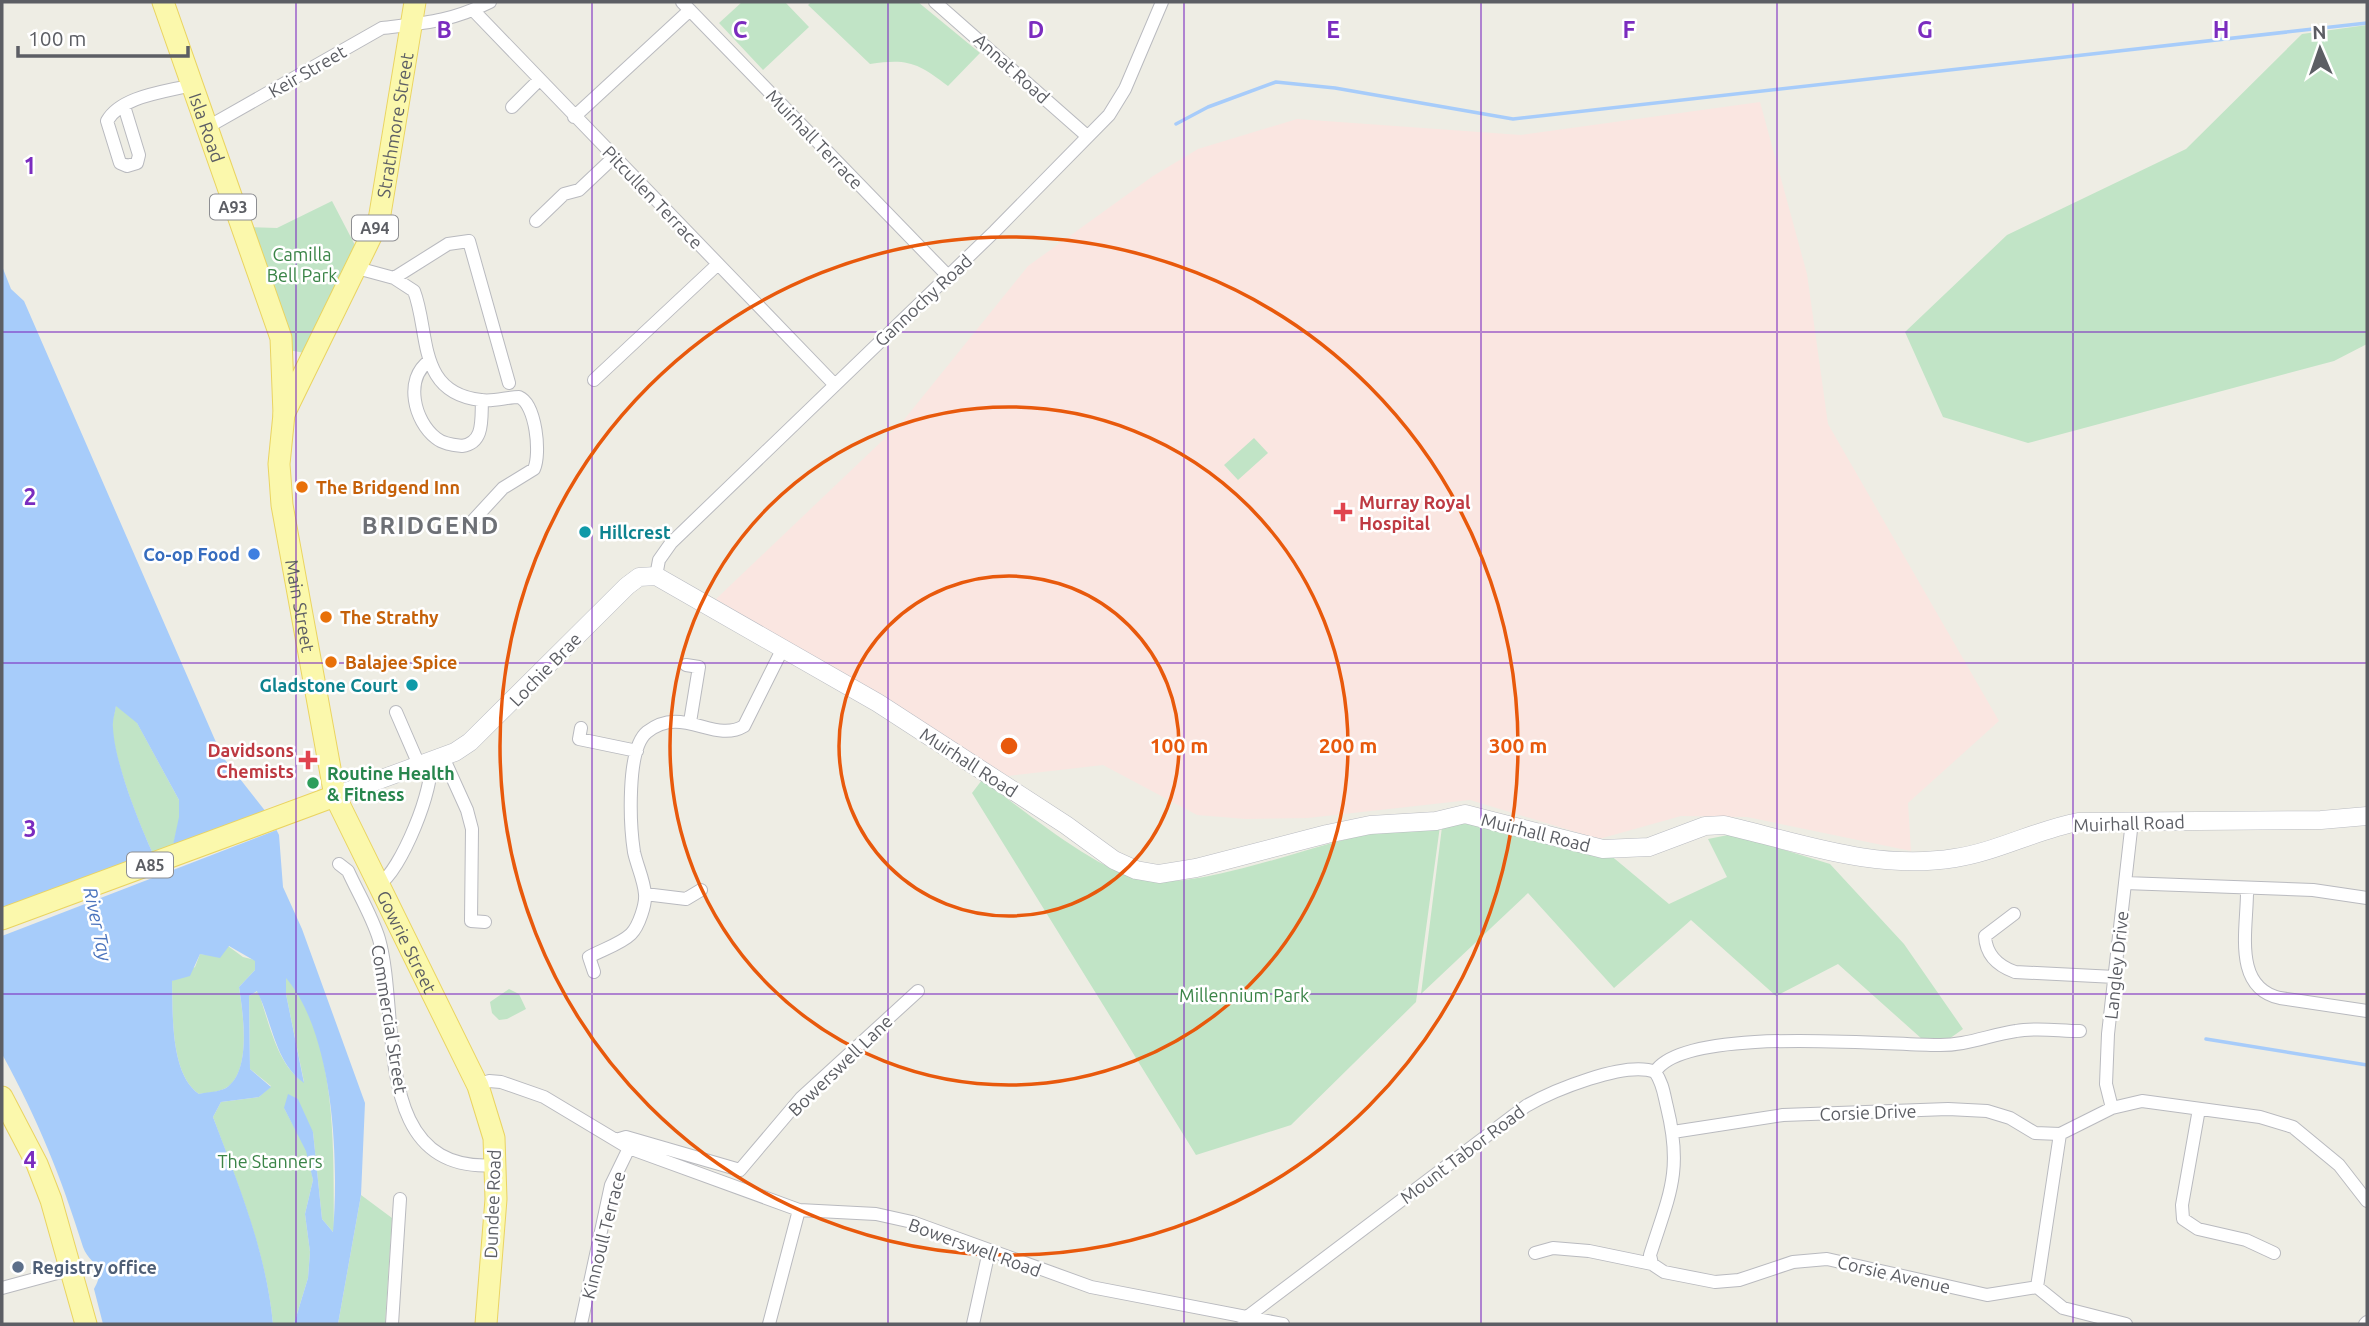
<svg xmlns="http://www.w3.org/2000/svg" width="2369" height="1326" font-family="Ubuntu,sans-serif">
	<rect width="100%" height="100%" fill="#eeede4"/>
	<path fill="#fae6e1" d="M1760 102 1807 274 1828 424 1999 721 1908 803 1911 851 1747 817 1681 816 1599 839 1470 800 1308 818 1246 819 1197 815 1103 765 1008 776 716 599 903 421 1028 266 1153 176 1198 149 1297 119 1521 135Z"/>
	<path fill="#c1e4c6" d="M742 2H785L809 27 763 70 719 23Z
		M811 2H918L980 53 948 86C918 63 908 58 870 64L808 5Z
		M2367 25V344L2334 361 2028 443 1943 417 1905 332 2007 235 2186 149 2302 34Z
		M332 201 357 249 305 353 288 350 245 227 277 228Z
		M1254 438 1268 453 1238 480 1224 465Z
		M116 705 135 719 179 800 180 817 171 854 156 860C140 827 115 764 112 727 112 720 115 712 116 705Z
		M982 780C1023 809 1096 871 1144 880 1194 890 1302 849 1356 837 1384 831 1412 829 1440 826L1416 1002 1291 1125 1196 1155 972 793Z
		M1465 814 1603 849 1669 904 1727 877 1708 839 1733 834 1830 864 1904 944 1963 1029 1949 1039H1922L1838 964 1776 996 1691 920 1614 988 1528 893 1421 994 1443 819Z
		M228 946 243 957 255 960V970L239 987C243 1013 252 1072 226 1088 219 1092 207 1093 199 1094 170 1074 173 1014 172 981L195 967 200 954 210 955Z
		M286 977C339 1040 333 1155 334 1233L322 1219 313 1132 284 1108 307 1151 313 1180 305 1214 310 1252 308 1278 294 1324H273C266 1252 238 1185 213 1117L221 1102 259 1097 271 1086 250 1069 249 996 258 991C268 1018 277 1067 304 1082L286 994Z
		M509 989 519 994 526 1009 507 1019 499 1020 492 1013 490 1002Z
		M361 1195 392 1218 385 1324H338Z"/>
	<path fill="#a7ccfa" fill-rule="evenodd" d="M2 266 11 289 24 301 222 756 270 817 279 835 283 887 302 929 365 1103 361 1195 338 1324H294L308 1278 310 1252 305 1214 313 1180 306 1151 284 1108 288 1094 298 1099 313 1132 322 1219 333 1232C339 1161 334 1034 286 978V994L304 1083C275 1063 272 1021 257 991L249 996 250 1069 271 1087 259 1097 221 1102 213 1117C239 1186 266 1251 273 1324H103L94 1289C108 1264 89 1265 83 1247 60 1174 39 1122 2 1054ZM116 706 137 723 179 800V817L171 854 156 860C140 826 115 764 113 728 112 721 115 713 116 706ZM229 946 255 961V970L239 987C243 1013 252 1071 226 1088 219 1092 207 1092 199 1094 170 1074 173 1014 172 981L190 976 200 954 220 958Z"/>
	<path fill="#eeede4" d="M273 816 279 829 2 936V914Z"/>
	<g fill="none" stroke-linecap="round" stroke-linejoin="round">
		<path stroke="#a7ccfa" stroke-width="3.5" d="M1176 124 1208 107 1276 82 1335 88 1513 119 2367 23
			M2206 1039 2367 1065"/>
		<defs>
			<path id="street" d="M682 2 948 276
				M935 2 1087 136
				M473 10 834 384
				M124 106 139 155 137 163 127 166 120 163 107 121C121 96 165 92 192 85
				M512 107 539 80
				M574 117 690 10
				M206 128 382 28C424 23 450 22 490 2
				M536 221 564 194 579 190 614 157
				M357 268 394 278 414 291C430 332 416 393 481 400 494 402 507 397 519 397 536 404 541 454 534 469L503 488 468 526
				M394 278 448 244 469 241 509 383
				M429 361C404 379 414 421 436 438 443 444 454 445 462 446 485 443 481 418 482 400
				M594 380 718 264
				M656 576 659 560 671 543 995 231 1109 115 1125 89 1162 2
				M686 665 699 667 690 722
				M396 712 419 765
				M581 728 579 739 637 751
				M443 757 467 810 472 829 471 921 485 922
				M339 864 348 871C358 893 372 916 379 939 401 1017 369 1175 496 1165
				M2125 883 2313 890 2367 898
				M379 884C400 873 436 785 430 761
				M2247 888C2248 926 2231 987 2280 998L2367 1011
				M645 894 686 899 701 890
				M2014 914 1985 936C1986 955 1998 966 2015 972L2115 977
				M594 972 589 957C601 950 621 944 631 934 639 926 646 904 645 894 644 880 637 866 634 852 630 826 626 749 647 732 682 704 714 744 744 726L783 648
				M1655 1072C1684 1025 1885 1045 1937 1045 1965 1046 1989 1035 2016 1031 2036 1027 2060 1031 2080 1031
				M478 1086 489 1081 501 1082 544 1097 629 1148 799 1210 876 1214 912 1222 1091 1287 1283 1324
				M2112 1108 2106 1084 2108 1034 2132 821
				M2199 1109 2182 1205 2183 1219 2198 1229 2246 1240 2274 1253
				M1673 1132 1783 1115 1948 1109 1987 1111 2010 1118 2035 1133 2060 1134 2112 1108 2142 1101 2260 1117 2293 1127 2339 1165 2367 1201
				M616 1140 626 1137 740 1170 801 1098 918 991
				M1535 1253 1553 1248 1589 1251 1652 1264 1664 1272 1715 1282 1739 1280 1793 1262 1827 1259 1987 1295 2037 1287 2063 1308 2126 1324
				M1652 1264 1650 1255C1669 1195 1683 1172 1667 1107 1664 1095 1663 1083 1655 1072
				M2037 1287 2060 1134
				M2 1288 72 1269
				M1243 1320 1526 1106C1552 1091 1626 1060 1655 1072
				M392 1324 400 1199
				M581 1324 611 1185 629 1148
				M769 1324 799 1210
				M973 1324 989 1251
				M2365 1324 2367 1322"/>
			<path id="secondary" d="M335 796 455 752 470 742 627 586 639 577 656 576 878 703 1066 825 1114 860 1136 870 1159 874 1196 868 1327 834 1370 825 1436 821 1465 814 1603 849 1649 847 1705 826 1724 825C1802 843 1875 871 1955 858 1996 852 2036 830 2078 822L2321 820 2367 816"/>
			<g id="primary">
				<path id="s1" d="M163 2 281 338 284 414 279 464 282 505 335 796 478 1086 494 1138 496 1199 486 1324"/>
				<path id="s2" d="M284 414 379 220 415 2"/>
				<path d="M2 919 335 796"/>
				<path d="M2 1097 37 1164 51 1200 86 1324"/>
			</g>
		</defs>
		<use href="#street" stroke="#b9babf" stroke-width="14"/>
		<use href="#secondary" stroke="#b9bbc1" stroke-width="19"/>
		<use href="#primary" stroke="#ead461" stroke-width="23"/>
		<use href="#street" stroke="#fff" stroke-width="12"/>
		<use href="#secondary" stroke="#fff" stroke-width="18"/>
		<use href="#primary" stroke="#fbf8ac" stroke-width="21"/>
	</g>
	<path fill="none" stroke="#7b2cbf" stroke-width="2" stroke-opacity="0.55" d="M296 2V1324M592 2V1324M888 2V1324M1184 2V1324M1481 2V1324M1777 2V1324M2073 2V1324M2 332H2367M2 663H2367M2 994H2367"/>
	<g fill="none" stroke="#e8590c" stroke-width="3.5">
		<circle cx="1009" cy="746" r="170"/>
		<circle cx="1009" cy="746" r="339"/>
		<circle cx="1009" cy="746" r="509"/>
	</g>
	<g fill="#e8710a" stroke="#fff" stroke-width="2.5">
		<circle cx="302" cy="487" r="7"/>
		<circle cx="326" cy="617" r="7"/>
		<circle cx="331" cy="662" r="7"/>
	</g>
	<g fill="#e0444e" stroke="#fff" stroke-width="2.5">
		<path d="M1339.5 501.5h7v7h7v7h-7v7h-7v-7h-7v-7h7z"/>
		<path d="M304.5 749.5h7v7h7v7h-7v7h-7v-7h-7v-7h7z"/>
	</g>
	<g fill="#0f9aa8" stroke="#fff" stroke-width="2.5">
		<circle cx="585" cy="532" r="7"/>
		<circle cx="412" cy="685" r="7"/>
	</g>
	<circle fill="#3f7fe0" stroke="#fff" stroke-width="2.5" cx="254" cy="554" r="7"/>
	<circle fill="#2e9e5b" stroke="#fff" stroke-width="2.5" cx="313" cy="783" r="7"/>
	<circle fill="#5c6f8a" stroke="#fff" stroke-width="2.5" cx="18" cy="1267" r="7"/>
	<g text-anchor="middle" dominant-baseline="central" stroke-width="5" stroke-linejoin="round" paint-order="stroke">
		<g fill="#fff" stroke="#8d8e92" stroke-width="2">
			<rect x="210" y="194.5" width="46" height="25" rx="5"/>
			<rect x="352" y="215.5" width="46" height="25" rx="5"/>
			<rect x="127" y="852.5" width="46" height="25" rx="5"/>
		</g>
		<g font-size="16" font-weight="bold" fill="#5c5e64">
			<text x="233" y="207">A93</text>
			<text x="375" y="228">A94</text>
			<text x="150" y="865">A85</text>
		</g>
		<g font-size="18" fill="#5c5e64" stroke="#fff">
			<text transform="translate(1012 68) rotate(42)">Annat Road</text>
			<text transform="translate(307 71) rotate(-30)">Keir Street</text>
			<text stroke="none"><textPath href="#s2" startOffset="312">Strathmore Street</textPath></text>
			<text stroke="none"><textPath href="#s1" startOffset="133">Isla Road</textPath></text>
			<text transform="translate(815 139) rotate(46)">Muirhall Terrace</text>
			<text transform="translate(653 197) rotate(46)">Pitcullen Terrace</text>
			<text transform="translate(923 300) rotate(-43)">Gannochy Road</text>
			<text stroke="none"><textPath href="#s1" startOffset="626">Main Street</textPath></text>
			<text transform="translate(545 669) rotate(-46)">Lochie Brae</text>
			<text transform="translate(969 762) rotate(33)">Muirhall Road</text>
			<text transform="translate(2129 823) rotate(-2)">Muirhall Road</text>
			<text transform="translate(1536 832) rotate(14)">Muirhall Road</text>
			<text stroke="none"><textPath href="#s1" startOffset="982">Gowrie Street</textPath></text>
			<text transform="translate(2116 965) rotate(-84)">Langley Drive</text>
			<text transform="translate(390 1019) rotate(81)">Commercial Street</text>
			<text transform="translate(840 1065) rotate(-44)">Bowerswell Lane</text>
			<text transform="translate(1868 1112) rotate(-2)">Corsie Drive</text>
			<text transform="translate(1462 1154) rotate(-37)">Mount Tabor Road</text>
			<text transform="translate(492 1204) rotate(-88)">Dundee Road</text>
			<text transform="translate(603 1235) rotate(-76)">Kinnoull Terrace</text>
			<text transform="translate(975 1247) rotate(20)">Bowerswell Road</text>
			<text transform="translate(1894 1274) rotate(13)">Corsie Avenue</text>
		</g>
		<g font-size="18" fill="#3a8447" stroke="#fff">
			<text x="302" y="254">Camilla<tspan x="302" dy="21">Bell Park</tspan></text>
			<text x="1244" y="995">Millennium Park</text>
			<text x="270" y="1161">The Stanners</text>
		</g>
		<g font-size="18" font-weight="bold" fill="#c56008" stroke="#fff" text-anchor="start">
			<text x="316" y="487">The Bridgend Inn</text>
			<text x="340" y="617">The Strathy</text>
			<text x="345" y="662">Balajee Spice</text>
		</g>
		<g font-size="18" font-weight="bold" fill="#be3a42" stroke="#fff" text-anchor="start">
			<text x="1359" y="502">Murray Royal<tspan x="1359" dy="21">Hospital</tspan></text>
			<text x="294" y="750" text-anchor="end">Davidsons<tspan x="294" dy="21">Chemists</tspan></text>
		</g>
		<g font-size="18" font-weight="bold" fill="#0d838f" stroke="#fff" text-anchor="start">
			<text x="599" y="532">Hillcrest</text>
			<text x="398" y="685" text-anchor="end">Gladstone Court</text>
		</g>
		<g font-size="18" font-weight="bold" fill="#366cbe" stroke="#fff" text-anchor="end">
			<text x="240" y="554">Co-op Food</text>
		</g>
		<g font-size="18" font-weight="bold" fill="#27864d" stroke="#fff" text-anchor="start">
			<text x="327" y="773">Routine Health<tspan x="327" dy="21">&amp; Fitness</tspan></text>
		</g>
		<g font-size="18" font-weight="bold" fill="#4e5e75" stroke="#fff" text-anchor="start">
			<text x="32" y="1267">Registry office</text>
		</g>
		<g font-size="19" font-style="italic" fill="#4b74bd" stroke="#fff">
			<text transform="translate(98 924) rotate(78)">River Tay</text>
		</g>
		<g font-size="24" font-weight="bold" letter-spacing="2" fill="#6d7076" stroke="#fff">
			<text x="431" y="525">BRIDGEND</text>
		</g>
	</g>
	<g font-size="23" text-anchor="middle" font-weight="bold" fill="#7b2cbf" stroke="#fff" stroke-width="5" stroke-linejoin="round" paint-order="stroke">
		<text x="444" y="38">B</text>
		<text x="740" y="38">C</text>
		<text x="1036" y="38">D</text>
		<text x="1333" y="38">E</text>
		<text x="1629" y="38">F</text>
		<text x="1925" y="38">G</text>
		<text x="2221" y="38">H</text>
		<text x="30" y="174">1</text>
		<text x="30" y="505">2</text>
		<text x="30" y="837">3</text>
		<text x="30" y="1168">4</text>
	</g>
	<circle cx="1009" cy="746" r="10" fill="#e8590c" stroke="#fff" stroke-width="3.5"/>
	<g font-size="21" text-anchor="middle" font-weight="bold" fill="#e8590c" stroke="#fff" stroke-width="5" stroke-linejoin="round" paint-order="stroke">
		<text x="1179" y="753">100 m</text>
		<text x="1348" y="753">200 m</text>
		<text x="1518" y="753">300 m</text>
	</g>
	<rect width="2369" height="1326" fill="none" stroke="#5c5e64" stroke-width="7"/>
	<g transform="translate(2320 49) rotate(358)" stroke="#ffffff" stroke-width="5" paint-order="stroke">
	<path d="M0-5L12 26L0 18L-12 26Z" fill="#5c5e64"/>
	<text y="-10" font-size="19" font-weight="bold" text-anchor="middle" fill="#5c5e64">N</text>
	</g>
	<path d="M18 46v10h170v-10" fill="none" stroke="#5c5e64" stroke-width="3.5"/>
	<text x="28" y="46" font-size="21" fill="#5c5e64" stroke="#ffffff" stroke-width="5" paint-order="stroke">100 m</text>
</svg>
